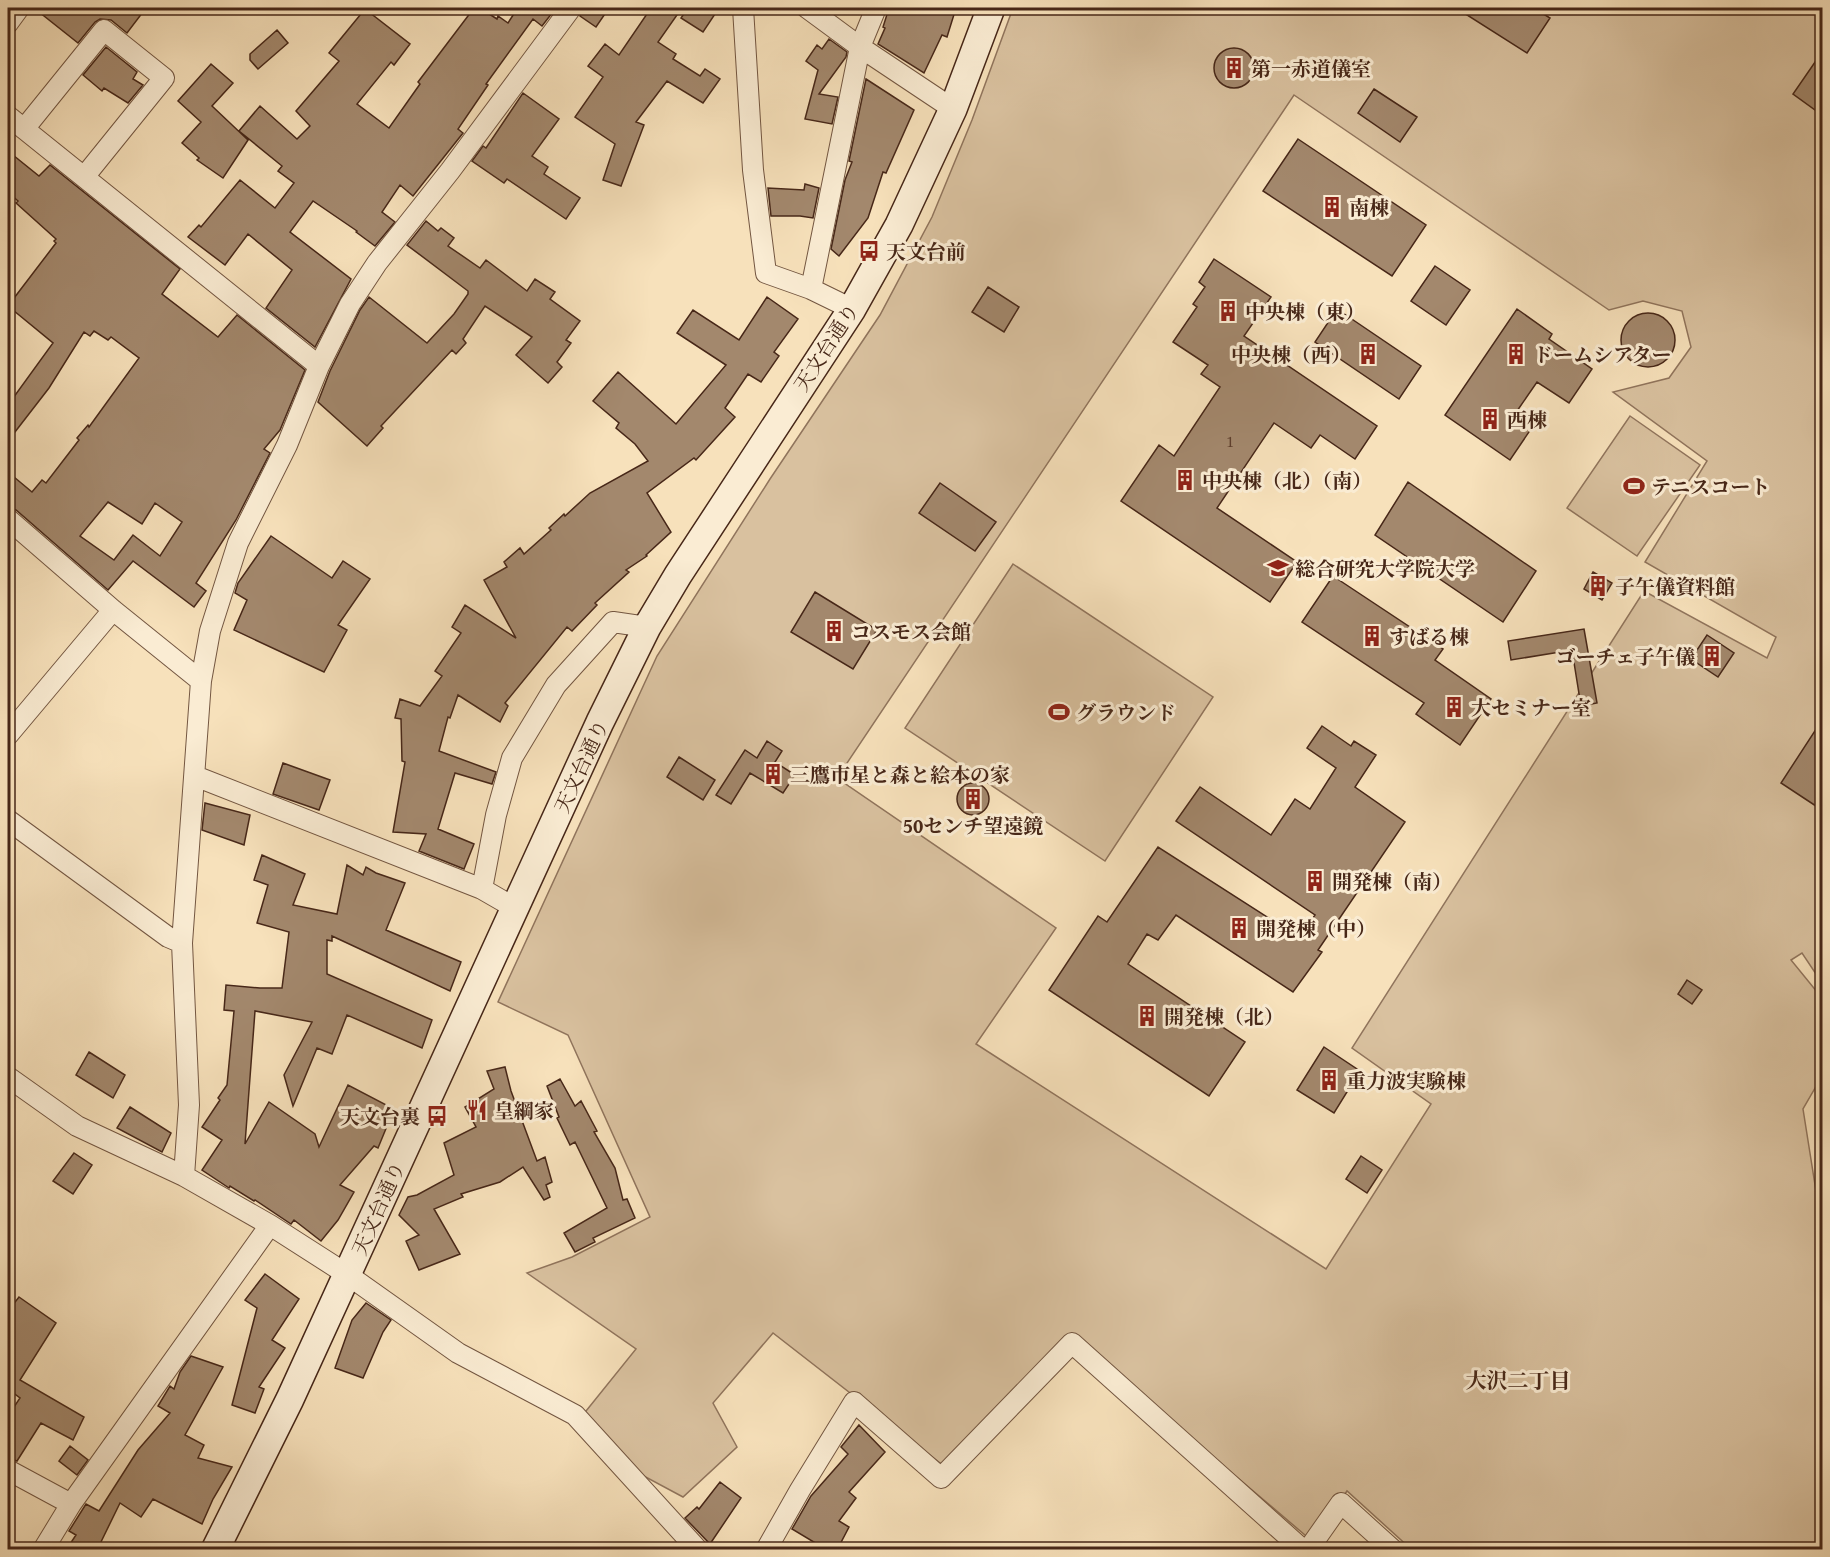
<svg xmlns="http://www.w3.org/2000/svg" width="1830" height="1557" font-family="'Gentium Book Plus','Noto Serif JP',serif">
	<rect width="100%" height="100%" fill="#f7e1bb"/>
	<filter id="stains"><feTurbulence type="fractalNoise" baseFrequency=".00333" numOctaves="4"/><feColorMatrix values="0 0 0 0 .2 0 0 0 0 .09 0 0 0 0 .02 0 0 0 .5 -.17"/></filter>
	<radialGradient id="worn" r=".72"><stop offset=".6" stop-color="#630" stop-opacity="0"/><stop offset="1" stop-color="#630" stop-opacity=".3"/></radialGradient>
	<path fill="#d9c19f" stroke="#90745c" stroke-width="1.5" fill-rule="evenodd" d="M1013 8H1822V983L1802 953 1791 960 1822 998V1076L1803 1109 1822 1229V1549H1411L1347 1491 1312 1541 1074 1339 944 1466 773 1333 713 1403 737 1447 683 1497 625 1466 582 1416 636 1349 527 1273 572 1257 650 1217 568 1035 498 1002 657 656 770 479 880 315 932 217 972 120ZM1294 95 1609 310 1643 301 1682 311 1691 347 1669 378 1613 392 1707 461 1645 562 1776 637 1767 658 1644 591 1352 1048 1431 1104 1326 1269 976 1044 1056 928 837 778Z
		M1630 416 1700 465 1637 556 1567 508Z
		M1013 564 1213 697 1105 861 905 728Z"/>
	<path fill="#a3886d" stroke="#472718" stroke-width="1.5" fill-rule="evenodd" d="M34 8H146L127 33 111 20 100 19 95 22 78 43Z
		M474 8H480L497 19 498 16 508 23 517 9 516 8H556L542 26 533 19 486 84 488 85 458 129 463 133 413 196 400 185 382 212 395 222 375 246 356 232 357 231 313 201 290 232 351 279 315 347 266 308 292 270 248 234 225 265 188 237 199 225 201 227 240 180 275 208 294 183 278 171 282 166 239 131 260 106 297 139 310 126 296 111 339 61 329 53 365 9 410 44 394 65 391 62 357 104 389 128 420 84 418 82Z
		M583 8H609L596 27 580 16Z
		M651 8H666L677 15 658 42 676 54 673 59 700 76 705 69 720 79 703 103 667 81 636 122 644 125 621 186 603 180 615 144 575 117 603 77 588 66 605 44 619 55Z
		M688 8H719L703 32 681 18Z
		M889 8H956L947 37 942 35 924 73 878 44 885 28 883 27Z
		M1456 8H1534L1550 18 1527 53Z
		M277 30 288 43 258 69 250 60V54Z
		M829 39 847 52 846 57 819 94 838 97 832 124 805 119 818 70 806 61 817 45 822 49Z
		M106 47 137 72 133 79 143 85 128 103 104 88 102 91 83 75Z
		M1214 68a20 20 0 1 1 40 0a20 20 0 1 1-40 0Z
		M1822 52V115L1793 94Z
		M211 64 233 83 212 106 248 140 223 178 197 160 199 158 182 143 201 122 178 101Z
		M866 79 914 110 886 173 883 172 868 218 839 256 831 249 845 180 852 162 849 161Z
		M1374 89 1417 117 1400 142 1358 113Z
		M523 93 559 119 532 156 548 167 544 174 580 198 566 219 507 179 504 183 472 161 483 146 486 148Z
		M1298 139 1426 225 1392 276 1263 191Z
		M8 151 39 176 50 165 180 269 162 294 218 337 237 315 305 370 280 430 264 449 270 453 236 520 196 583 206 591 194 607 133 561 108 590 16 510 8 507V472L32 492 42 480 46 483 79 440 77 438 88 425 89 427 139 358 111 337 108 340 94 331 90 336 84 332 49 388 8 441V405L53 343 8 306 56 243 54 241 56 239 16 203 18 201 8 192ZM108 502 142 524 155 503 182 522 160 556 133 535 114 560 80 536Z
		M805 184 819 188 813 218 800 216H771L768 188 804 190Z
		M426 221 438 231 441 228 454 238 448 246 480 268 486 260 527 291 535 279 555 292 550 299 580 321 566 340 571 343 557 362 562 367 548 383 516 355 532 337 485 306 463 339 466 343 456 354 452 350 381 426 383 428 367 446 318 402 330 371 360 310 369 297 427 343 454 314 468 294V291L407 245Z
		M1214 259 1271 297 1244 336 1377 426 1355 459 1320 435 1311 448 1274 423 1217 508 1297 562 1270 602 1121 501 1159 445 1174 456 1220 387 1201 374 1208 365 1173 342 1197 307 1193 304 1205 287 1199 282Z
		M1435 266 1470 290 1446 325 1411 301Z
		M988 287 1019 307 1004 332 972 312Z
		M767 297 798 319 774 352 779 356 761 382 748 374 725 408 735 417 696 460 694 458 647 493 671 532 646 555 647 556 626 570 629 572 595 603 597 605 572 631 567 627 505 703 508 706 500 722 458 695 450 718 448 717 439 751 496 772 492 784 455 773 438 829 474 844 464 869 419 851 426 834 393 832 405 762 402 761 401 719 395 718 400 699 420 706 442 676 435 671 461 633 452 627 465 605 516 638 484 580 507 567 504 562 520 548 524 554 551 530 549 528 564 514 565 516 590 493 648 461 635 444 616 428 619 423 593 401 618 372 676 424 726 365 677 333 693 310 739 340Z
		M1337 309 1421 366 1399 399 1315 342Z
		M1517 309 1552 334 1549 339 1592 369 1569 403 1537 382 1517 411 1535 423 1510 460 1445 415Z
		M1621 340a27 27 0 1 1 54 0a27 27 0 1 1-54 0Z
		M1408 482 1536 571 1503 622 1375 535Z
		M940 483 996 522 975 551 919 513Z
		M271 536 332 578 343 561 370 579 338 625 347 630 324 672 234 630 247 600 235 593 238 583Z
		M1593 572 1612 583 1602 600 1584 589Z
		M1333 576 1443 649 1435 660 1491 699 1460 745 1416 714 1424 703 1302 622Z
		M815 592 877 630 853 669 791 632Z
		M1584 629 1597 703 1581 706 1572 650 1511 660 1508 641Z
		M1707 635 1734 653 1718 677 1691 659Z
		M1822 720V810L1781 783Z
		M1322 726 1351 746 1354 741 1376 755 1355 787 1405 822 1318 950 1322 952 1293 992 1176 915 1158 940 1147 934 1128 964 1245 1042 1209 1096 1049 990 1098 916 1107 922 1158 847 1300 938 1315 915 1176 821 1200 787 1271 835 1295 799 1310 809 1336 768 1307 748Z
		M767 741 782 751 775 762 795 775 783 793 750 773 731 804 716 795 745 750 757 758Z
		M679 757 715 780 703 800 667 777Z
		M283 763 330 780 319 810 273 794Z
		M957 799a16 16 0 1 1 32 0a16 16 0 1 1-32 0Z
		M205 803 250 815 244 845 202 830Z
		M262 855 305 874 293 905 337 914 347 865 363 875 366 867 376 873 405 883 386 930 461 962 450 991 332 936V941L327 940V974L432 1020 422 1048 347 1015 332 1054 317 1048 293 1106 284 1075 312 1022 255 1011 245 1144 269 1102 315 1134 319 1147 348 1085 394 1109 378 1148 374 1146 340 1185 354 1192 338 1220 321 1241 294 1220 291 1224 255 1200 254 1201 230 1186 229 1188 202 1170 222 1140 202 1127 220 1100 218 1098 227 1085 234 1011 224 1010 226 985 260 988H282L289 932 257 923 268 885 254 880Z
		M1687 980 1702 990 1692 1004 1678 994Z
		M1324 1047 1360 1071 1334 1113 1297 1090Z
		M89 1052 125 1075 113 1098 76 1075Z
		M505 1067 511 1091 537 1161 545 1157 552 1182 546 1185 550 1197 544 1200 523 1167 500 1182 461 1194 463 1197 434 1209 460 1254 419 1270 406 1241 419 1235 399 1215 408 1197 417 1195 454 1175 444 1143 476 1127 465 1107 494 1089 487 1071Z
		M560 1079 575 1106 581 1101 597 1131 594 1132 615 1168 623 1200 627 1199 635 1218 593 1238 595 1242 575 1252 564 1233 607 1208 575 1142 570 1145 557 1118 559 1117 547 1086Z
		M130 1107 171 1133 162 1152 117 1128Z
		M74 1153 92 1165 73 1194 53 1181Z
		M1361 1156 1382 1170 1367 1193 1346 1179Z
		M265 1274 299 1299 272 1340 285 1348 259 1387 264 1389 255 1413 232 1405 257 1308 245 1300Z
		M19 1297 56 1323 20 1380 84 1417 73 1440 41 1423 17 1461 8 1458V1416L20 1398 12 1392 8 1398V1311Z
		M366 1303 391 1320 383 1332 363 1378 335 1368 352 1320Z
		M191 1356 223 1367 185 1435 204 1445 198 1458 232 1467 213 1499 202 1524 153 1499 141 1517 120 1503 97 1550H66L76 1535 69 1531 86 1504 99 1511 138 1450 170 1413 158 1406 170 1386 174 1389 180 1372Z
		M859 1425 885 1452 849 1492 856 1498 839 1521 849 1527 837 1550H827L792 1529 811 1496 848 1454 841 1447Z
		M70 1446 88 1460 77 1475 59 1461Z
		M720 1482 741 1498 710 1544 685 1518 697 1507 699 1509Z"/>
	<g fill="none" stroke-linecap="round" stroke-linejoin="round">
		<defs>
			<path id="minor" d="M743 8 753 170 766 273 811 289 852 309
				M807 8 860 47 953 109
				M8 23 19 8
				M8 116 319 366
				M24 129 104 30 164 78 84 177
				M811 289 860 47 876 8
				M8 519 113 610 201 681
				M8 735 113 610
				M195 776 482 889 515 908
				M8 820 168 937 182 943
				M482 889 496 815 512 758 556 685 613 622 647 627
				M8 1077 77 1126 184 1176 270 1225 348 1275 458 1353 575 1415 698 1550
				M184 1176 189 1105 182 943 201 681 210 631 238 543 287 445 319 366 350 304 377 263 450 171 571 8
				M8 1470 71 1504
				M43 1550 71 1504 270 1225
				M766 1550 800 1490 854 1402 941 1478 1072 1343 1303 1550
				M1308 1550 1341 1503 1393 1550"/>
			<path id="secondary" d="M215 1550 290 1399 600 722 647 627 678 575 852 309 899 225 953 109 991 8"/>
		</defs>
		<use href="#minor" stroke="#735641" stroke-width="22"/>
		<use href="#secondary" stroke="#472718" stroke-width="30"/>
		<use href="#minor" stroke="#faecd3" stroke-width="20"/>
		<use href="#secondary" stroke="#faecd3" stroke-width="27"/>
	</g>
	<defs>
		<symbol id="building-bare" viewBox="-9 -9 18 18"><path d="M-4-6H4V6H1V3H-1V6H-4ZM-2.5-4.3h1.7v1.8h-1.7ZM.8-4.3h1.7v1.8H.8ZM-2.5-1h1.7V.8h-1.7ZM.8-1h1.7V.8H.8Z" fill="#8f2418" stroke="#faecd3" stroke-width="2.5" paint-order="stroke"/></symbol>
		<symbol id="bus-bare" viewBox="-9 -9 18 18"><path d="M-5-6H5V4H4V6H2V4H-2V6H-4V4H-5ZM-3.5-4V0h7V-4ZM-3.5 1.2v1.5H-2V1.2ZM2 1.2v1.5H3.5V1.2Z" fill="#8f2418" stroke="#faecd3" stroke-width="2.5" paint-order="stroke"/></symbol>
		<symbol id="stadium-bare" viewBox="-9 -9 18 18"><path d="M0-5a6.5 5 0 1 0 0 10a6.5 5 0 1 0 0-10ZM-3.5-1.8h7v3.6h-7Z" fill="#8f2418" stroke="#faecd3" stroke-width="2.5" paint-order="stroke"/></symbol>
		<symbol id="university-bare" viewBox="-9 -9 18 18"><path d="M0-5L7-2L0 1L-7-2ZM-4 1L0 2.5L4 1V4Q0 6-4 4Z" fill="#8f2418" stroke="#faecd3" stroke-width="2.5" paint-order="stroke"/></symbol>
		<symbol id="restaurant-bare" viewBox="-9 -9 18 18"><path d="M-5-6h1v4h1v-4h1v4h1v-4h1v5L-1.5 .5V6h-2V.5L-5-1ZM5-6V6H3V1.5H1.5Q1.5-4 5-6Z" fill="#8f2418" stroke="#faecd3" stroke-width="2.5" paint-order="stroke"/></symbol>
	</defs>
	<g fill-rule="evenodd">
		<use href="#building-bare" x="1219" y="53" width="30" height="30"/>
		<use href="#building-bare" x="1317" y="192" width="30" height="30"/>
		<use href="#bus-bare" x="854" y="236" width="30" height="30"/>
		<use href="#building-bare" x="1213" y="296" width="30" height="30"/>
		<use href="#building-bare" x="1353" y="339" width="30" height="30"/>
		<use href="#building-bare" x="1501" y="339" width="30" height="30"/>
		<use href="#building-bare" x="1475" y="404" width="30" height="30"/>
		<use href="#building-bare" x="1170" y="465" width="30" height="30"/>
		<use href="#stadium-bare" x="1619" y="471" width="30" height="30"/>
		<use href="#university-bare" x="1263" y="553" width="30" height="30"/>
		<use href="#building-bare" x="1583" y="571" width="30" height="30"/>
		<use href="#building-bare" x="819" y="616" width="30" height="30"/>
		<use href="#building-bare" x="1357" y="621" width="30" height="30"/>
		<use href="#building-bare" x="1697" y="641" width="30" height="30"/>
		<use href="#building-bare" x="1439" y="692" width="30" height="30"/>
		<use href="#stadium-bare" x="1044" y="697" width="30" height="30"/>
		<use href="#building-bare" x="758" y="759" width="30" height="30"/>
		<use href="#building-bare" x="958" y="784" width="30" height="30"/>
		<use href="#building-bare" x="1300" y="866" width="30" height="30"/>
		<use href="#building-bare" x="1224" y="913" width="30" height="30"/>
		<use href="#building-bare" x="1132" y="1001" width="30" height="30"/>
		<use href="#building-bare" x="1314" y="1065" width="30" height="30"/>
		<use href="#restaurant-bare" x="462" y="1095" width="30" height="30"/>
		<use href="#bus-bare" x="422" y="1101" width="30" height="30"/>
	</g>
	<g text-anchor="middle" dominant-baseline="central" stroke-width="6" stroke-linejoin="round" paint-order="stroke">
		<g font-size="16" fill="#5e3f2d">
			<text x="1230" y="441">1</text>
		</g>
		<g font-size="20" font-weight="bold" fill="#472718" stroke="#faecd3" text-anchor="start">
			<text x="1251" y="68">第一赤道儀室</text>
			<text x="1349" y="207">南棟</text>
			<text x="886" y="251">天文台前</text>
			<text x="1245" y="311">中央棟（東）</text>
			<text x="1351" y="354" text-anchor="end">中央棟（西）</text>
			<text x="1533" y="354">ドームシアター</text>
			<text x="1507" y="419">西棟</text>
			<text x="1202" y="480">中央棟（北）（南）</text>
			<text x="1651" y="486">テニスコート</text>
			<text x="1295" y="568">総合研究大学院大学</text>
			<text x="1615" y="586">子午儀資料館</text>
			<text x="851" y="631">コスモス会館</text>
			<text x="1389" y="636">すばる棟</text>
			<text x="1695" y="656" text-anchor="end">ゴーチェ子午儀</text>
			<text x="1471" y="707">大セミナー室</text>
			<text x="1076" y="712">グラウンド</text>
			<text x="790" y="774">三鷹市星と森と絵本の家</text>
			<text x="973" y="825" text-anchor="middle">50センチ望遠鏡</text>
			<text x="1332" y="881">開発棟（南）</text>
			<text x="1256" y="928">開発棟（中）</text>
			<text x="1164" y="1016">開発棟（北）</text>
			<text x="1346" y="1080">重力波実験棟</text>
			<text x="494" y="1110">皇綱家</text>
			<text x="420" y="1116" text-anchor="end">天文台裏</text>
		</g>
		<g font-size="20" fill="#472718" stroke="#faecd3">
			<text transform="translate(826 347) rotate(-57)">天文台通り</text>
			<text transform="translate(581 766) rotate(-65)">天文台通り</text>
			<text transform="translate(378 1208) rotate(-66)">天文台通り</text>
		</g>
		<g font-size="21" font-weight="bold" fill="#472718" stroke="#faecd3">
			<text x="1518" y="1380">大沢二丁目</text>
		</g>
	</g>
	<rect width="1830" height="1557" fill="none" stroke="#f7e1bb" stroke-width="30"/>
	<rect x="9" y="9" width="1812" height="1539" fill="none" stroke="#472718" stroke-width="3"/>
	<rect x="15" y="15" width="1800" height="1527" fill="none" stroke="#472718" stroke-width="1.5"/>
	<rect width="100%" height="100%" filter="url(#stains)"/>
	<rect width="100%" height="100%" fill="url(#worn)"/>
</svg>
